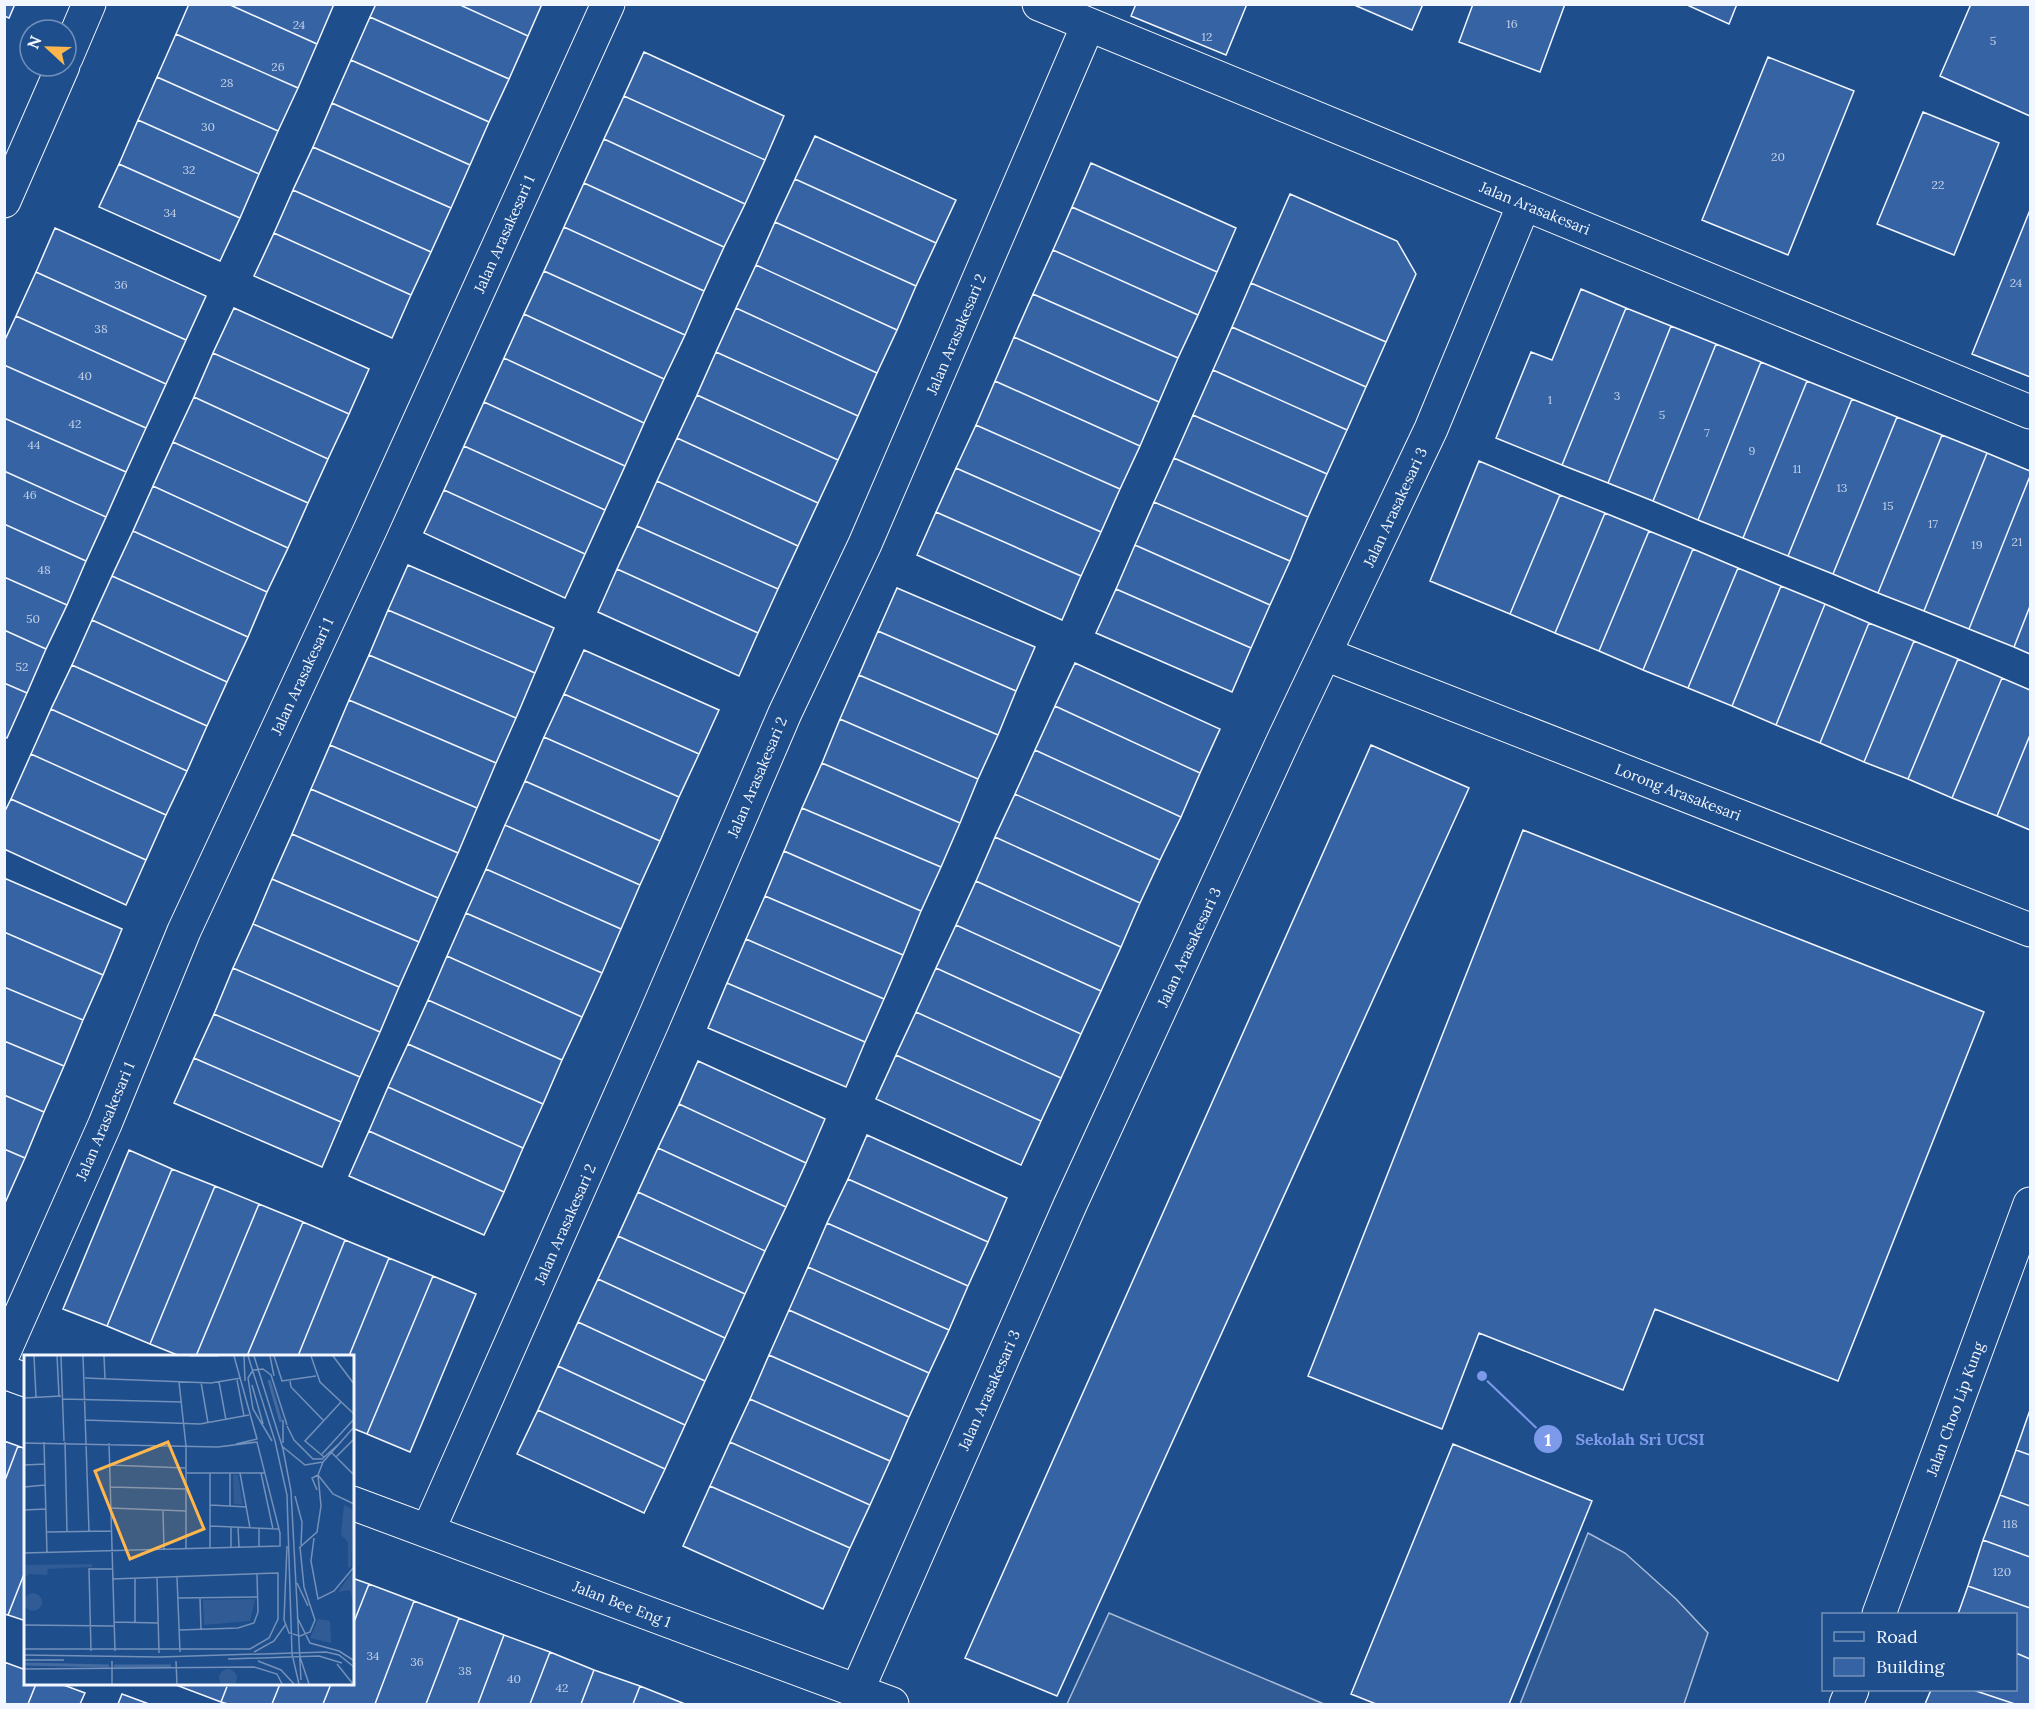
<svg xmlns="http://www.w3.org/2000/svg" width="2035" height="1709" font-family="Lora,serif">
	<rect width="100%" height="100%" fill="#1f4e8c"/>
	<path fill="#305b95" stroke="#a8bbd7" stroke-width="1.5" d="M1588 1533 1625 1553 1676 1599 1708 1633 1684 1704H1520Z
		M1109 1613 1324 1704H1067Z"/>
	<path fill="#3563a3" stroke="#f2f6ff" stroke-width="1.5" d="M4 4H15L9 18 4 16Z
		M189 4H228L317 44 298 88 176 34Z
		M228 4H334L317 44Z
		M376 4H458L528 36 509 79 370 17Z
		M458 4H542L528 36Z
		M1136 4H1247L1226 55 1131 16Z
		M1352 4H1423L1412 30Z
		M1473 4H1565L1540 72 1459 42Z
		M1685 4H1737L1729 24Z
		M1971 4H2030V116L1940 76Z
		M370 17 509 79 489 122 351 60Z
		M176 34 298 88 278 131 157 77Z
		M644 52 784 116 765 160 624 96Z
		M1768 57 1854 91 1788 255 1702 220Z
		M351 60 489 122 470 165 332 103Z
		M157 77 278 131 259 174 138 120Z
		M624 96 765 160 745 204 604 139Z
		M332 103 470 165 451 208 313 147Z
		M1923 112 1999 143 1954 255 1877 224Z
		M138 120 259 174 240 218 119 164Z
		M815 136 956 200 936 243 795 179Z
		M604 139 745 204 724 247 584 183Z
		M313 147 451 208 431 252 293 190Z
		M1091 163 1236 228 1217 272 1072 207Z
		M119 164 240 218 220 261 99 207Z
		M795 179 936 243 916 286 775 222Z
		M584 183 724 247 704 291 564 227Z
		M293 190 431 252 411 295 274 233Z
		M1290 194 1397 241 1416 274 1386 342 1251 283Z
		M1072 207 1217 272 1198 315 1053 250Z
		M2030 210V377L1972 354Z
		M775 222 916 286 897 330 756 265Z
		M564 227 704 291 685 335 544 271Z
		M55 228 206 296 186 340 36 272Z
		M274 233 411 295 392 338 254 276Z
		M1053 250 1198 315 1178 358 1033 294Z
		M756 265 897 330 877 373 736 308Z
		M544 271 685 335 664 379 524 314Z
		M36 272 186 340 166 384 16 316Z
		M1251 283 1386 342 1366 387 1232 327Z
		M1581 289 1626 308 1562 465 1496 438 1531 352 1552 360Z
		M1033 294 1178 358 1159 402 1014 337Z
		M234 308 369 369 349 414 213 353Z
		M736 308 877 373 858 416 716 352Z
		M1626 308 1671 326 1608 483 1562 465Z
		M524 314 664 379 644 423 504 358Z
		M16 316 166 384 146 428 4 365V342Z
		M1671 326 1716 344 1653 501 1608 483Z
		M1232 327 1366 387 1347 430 1213 370Z
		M1014 337 1159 402 1140 446 995 381Z
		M1716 344 1761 362 1698 520 1653 501Z
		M716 352 858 416 838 460 697 395Z
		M213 353 349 414 328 459 194 397Z
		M504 358 644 423 625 466 484 402Z
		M1761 362 1807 381 1743 538 1698 520Z
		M4 365 146 428 126 472 4 418Z
		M1213 370 1347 430 1327 474 1193 415Z
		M995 381 1140 446 1120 489 976 425Z
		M1807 381 1852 399 1788 556 1743 538Z
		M697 395 838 460 818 503 677 438Z
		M194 397 328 459 308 503 173 442Z
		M1852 399 1897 417 1833 574 1788 556Z
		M484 402 625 466 605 510 464 446Z
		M1193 415 1327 474 1308 517 1174 458Z
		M1897 417 1942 435 1878 593 1833 574Z
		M4 418 126 472 106 517 4 471Z
		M976 425 1120 489 1101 532 956 468Z
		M1942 435 1987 453 1924 611 1878 593Z
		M677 438 818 503 798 546 657 481Z
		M173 442 308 503 288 548 153 486Z
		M464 446 605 510 585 554 444 490Z
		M1987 453 2030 471V476L1969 629 1924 611Z
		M1174 458 1308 517 1290 561 1154 502Z
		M1479 461 1560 495 1510 614 1430 581Z
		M956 468 1101 532 1081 576 936 512Z
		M4 471 106 517 86 561 4 524Z
		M2030 476V606L2014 647 1969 629Z
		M657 481 798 546 778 589 637 526Z
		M153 486 288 548 267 592 133 531Z
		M444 490 585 554 565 598 424 533Z
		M1560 495 1605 513 1555 633 1510 614Z
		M1154 502 1290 561 1270 605 1135 545Z
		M936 512 1081 576 1062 620 917 555Z
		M1605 513 1649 531 1599 651 1555 633Z
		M4 524 86 561 67 605 4 577Z
		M637 526 778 589 758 633 617 569Z
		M133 531 267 592 248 637 112 576Z
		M1649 531 1693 549 1643 670 1599 651Z
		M1135 545 1270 605 1251 648 1116 589Z
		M1693 549 1738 568 1688 688 1643 670Z
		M408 565 554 628 535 673 388 610Z
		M1738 568 1781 586 1732 706 1688 688Z
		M617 569 758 633 739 676 598 612Z
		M112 576 248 637 227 682 92 620Z
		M4 577 67 605 46 649 4 630Z
		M1781 586 1825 604 1776 725 1732 706Z
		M897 588 1035 647 1016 691 878 631Z
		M1116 589 1251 648 1232 692 1096 633Z
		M1825 604 1869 623 1820 743 1776 725Z
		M2030 606V654L2014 647Z
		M388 610 535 673 516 718 369 655Z
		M92 620 227 682 207 726 72 665Z
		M1869 623 1914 641 1864 762 1820 743Z
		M4 630 46 649 27 693 4 683Z
		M878 631 1016 691 998 735 859 675Z
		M1914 641 1958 659 1908 779 1864 762Z
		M584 650 719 710 699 754 564 694Z
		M369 655 516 718 496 763 349 700Z
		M1958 659 2002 678 1952 798 1908 779Z
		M1075 663 1220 729 1200 773 1055 706Z
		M72 665 207 726 187 771 51 709Z
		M859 675 998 735 978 779 840 719Z
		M2002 678 2030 690V735L1997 816 1952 798Z
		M4 683 27 693 7 738 4 736Z
		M564 694 699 754 679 797 544 737Z
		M349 700 496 763 477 808 330 745Z
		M1055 706 1200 773 1181 817 1035 750Z
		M51 709 187 771 166 815 31 754Z
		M840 719 978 779 960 823 822 763Z
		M2030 735V830L1997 816Z
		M544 737 679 797 660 841 525 781Z
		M330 745 477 808 458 853 311 789Z
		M1371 745 1469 788 1057 1696 965 1658Z
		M1035 750 1181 817 1160 860 1015 794Z
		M31 754 166 815 146 860 11 799Z
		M822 763 960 823 941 867 802 808Z
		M525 781 660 841 640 885 505 825Z
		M311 789 458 853 438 898 292 834Z
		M1015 794 1160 860 1140 903 995 837Z
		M11 799 146 860 126 905 4 849V813Z
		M802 808 941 867 921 911 784 851Z
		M505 825 640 885 621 929 486 869Z
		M1523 830 1984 1012 1838 1381 1655 1309 1623 1390 1479 1333 1442 1429 1308 1376Z
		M292 834 438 898 419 942 272 879Z
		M995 837 1140 903 1121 947 976 881Z
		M784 851 921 911 903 955 765 896Z
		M486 869 621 929 602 973 466 913Z
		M4 878 122 929 103 975 4 932Z
		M272 879 419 942 399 987 253 924Z
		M976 881 1121 947 1101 991 956 925Z
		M765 896 903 955 884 999 746 939Z
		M466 913 602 973 582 1017 447 956Z
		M253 924 399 987 380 1032 233 968Z
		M956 925 1101 991 1081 1034 936 968Z
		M4 932 103 975 83 1020 4 987Z
		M746 939 884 999 865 1042 727 983Z
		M447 956 582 1017 562 1060 428 1000Z
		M233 968 380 1032 360 1077 214 1014Z
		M936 968 1081 1034 1061 1078 916 1012Z
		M727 983 865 1042 846 1087 708 1028Z
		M4 987 83 1020 64 1066 4 1041Z
		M428 1000 562 1060 543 1104 408 1044Z
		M916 1012 1061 1078 1041 1121 896 1055Z
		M214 1014 360 1077 341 1122 194 1058Z
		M4 1041 64 1066 44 1112 4 1095Z
		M408 1044 543 1104 523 1148 388 1087Z
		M896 1055 1041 1121 1021 1165 876 1099Z
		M194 1058 341 1122 322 1167 174 1103Z
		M698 1061 825 1119 806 1163 679 1104Z
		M388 1087 523 1148 504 1192 369 1131Z
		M4 1095 44 1112 25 1158 4 1149Z
		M679 1104 806 1163 786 1207 658 1148Z
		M369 1131 504 1192 484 1235 349 1176Z
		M867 1135 1007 1198 988 1242 848 1179Z
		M658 1148 786 1207 765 1251 638 1192Z
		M4 1149 25 1158 5 1203H4Z
		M129 1150 172 1169 107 1326 63 1309Z
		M172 1169 215 1186 150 1344 107 1326Z
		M848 1179 988 1242 968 1286 827 1223Z
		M215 1186 259 1204 196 1356H180L150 1344Z
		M638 1192 765 1251 745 1294 618 1236Z
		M259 1204 303 1222 247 1356H196Z
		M303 1222 345 1240 298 1356H247Z
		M827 1223 968 1286 949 1330 808 1267Z
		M618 1236 745 1294 725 1338 598 1279Z
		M345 1240 389 1258 349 1356H298Z
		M389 1258 433 1276 367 1434 352 1428V1356H349Z
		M808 1267 949 1330 929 1373 789 1310Z
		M433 1276 476 1294 410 1452 367 1434Z
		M598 1279 725 1338 705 1381 578 1322Z
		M789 1310 929 1373 909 1417 769 1355Z
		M578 1322 705 1381 685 1425 558 1366Z
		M769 1355 909 1417 890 1461 750 1399Z
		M558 1366 685 1425 665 1469 538 1410Z
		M750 1399 890 1461 870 1505 730 1442Z
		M538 1410 665 1469 644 1513 517 1454Z
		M2030 1410V1455L2016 1450Z
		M4 1441 18 1446 4 1483Z
		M730 1442 870 1505 850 1548 710 1486Z
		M1453 1444 1592 1501 1509 1704H1376L1351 1694Z
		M18 1446 26 1449V1569L8 1615 4 1614V1483Z
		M2016 1450 2030 1455V1506L2000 1495Z
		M710 1486 850 1548 823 1609 683 1546Z
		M2000 1495 2030 1506V1557L1983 1540Z
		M1983 1540 2030 1557V1608L1968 1586Z
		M26 1569V1621L8 1615Z
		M352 1578 369 1584 352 1627Z
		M369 1584 414 1601 375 1704H323L331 1684H352V1627Z
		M1968 1586 2030 1608V1659L2016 1653V1614H1958Z
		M414 1601 459 1618 426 1704H375Z
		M459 1618 504 1635 478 1704H426Z
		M504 1635 550 1652 530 1704H478Z
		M550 1652 594 1670 581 1704H530Z
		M2016 1653 2030 1659V1704H2015L1973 1690H2016Z
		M4 1662 26 1670V1684H36L28 1704H4Z
		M594 1670 640 1686 633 1704H581Z
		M36 1684H61L85 1693 80 1704H28Z
		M176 1684H228L221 1702 176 1685Z
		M228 1684H280L272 1704H228L221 1702Z
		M280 1684H331L323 1704H272Z
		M640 1686 685 1704H633Z
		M1931 1690H1973L2015 1704H1925Z
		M122 1694 149 1704H118Z"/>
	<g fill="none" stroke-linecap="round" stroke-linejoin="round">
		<defs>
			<path id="minor" d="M1039 4 2030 412
				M66 58 89 4
				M4 201 63 66
				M1325 654 2030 930
				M4 1352 105 1124 184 931 370 530 608 4
				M4 1372 26 1380
				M352 1503 892 1704
				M428 1531 653 1021 785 713 865 544 1088 25
				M1879 1614 2030 1204
				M857 1691 1070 1205 1284 739 1431 429 1524 204
				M1846 1704 1852 1690"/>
		</defs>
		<use href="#minor" stroke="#f2f6ff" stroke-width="35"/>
		<use href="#minor" stroke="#1f4e8c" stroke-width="33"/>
	</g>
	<g text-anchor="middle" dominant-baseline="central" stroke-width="4.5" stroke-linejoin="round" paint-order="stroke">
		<g font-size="12" fill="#c3d1e8">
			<text x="1512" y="23">16</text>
			<text x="299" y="24">24</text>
			<text x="1207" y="36">12</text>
			<text x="1993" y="40">5</text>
			<text x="278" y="66">26</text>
			<text x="227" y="82">28</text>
			<text x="208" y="126">30</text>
			<text x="1778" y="156">20</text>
			<text x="189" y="169">32</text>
			<text x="1938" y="184">22</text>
			<text x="170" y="212">34</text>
			<text x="2016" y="282">24</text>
			<text x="121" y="284">36</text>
			<text x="101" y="328">38</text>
			<text x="85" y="375">40</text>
			<text x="1617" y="395">3</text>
			<text x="1550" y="399">1</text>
			<text x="1662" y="414">5</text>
			<text x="75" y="423">42</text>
			<text x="1707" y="432">7</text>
			<text x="34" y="444">44</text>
			<text x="1752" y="450">9</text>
			<text x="1797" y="468">11</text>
			<text x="1842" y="487">13</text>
			<text x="30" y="494">46</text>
			<text x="1888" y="505">15</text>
			<text x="1933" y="523">17</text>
			<text x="2017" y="541">21</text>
			<text x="1977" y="544">19</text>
			<text x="44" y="569">48</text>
			<text x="33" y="618">50</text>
			<text x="22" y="666">52</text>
			<text x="2010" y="1523">118</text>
			<text x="2002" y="1571">120</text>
			<text x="373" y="1655">34</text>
			<text x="417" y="1661">36</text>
			<text x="465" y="1670">38</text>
			<text x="514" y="1678">40</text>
			<text x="562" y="1687">42</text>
		</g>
		<g font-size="15" fill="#f2f6ff" stroke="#1f4e8c">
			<text transform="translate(1535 208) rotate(22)">Jalan Arasakesari</text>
			<text transform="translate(504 234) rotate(-66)">Jalan Arasakesari 1</text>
			<text transform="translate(956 334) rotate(-67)">Jalan Arasakesari 2</text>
			<text transform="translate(1395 507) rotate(-65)">Jalan Arasakesari 3</text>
			<text transform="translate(302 676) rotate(-65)">Jalan Arasakesari 1</text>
			<text transform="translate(757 777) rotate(-67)">Jalan Arasakesari 2</text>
			<text transform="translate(1678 792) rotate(21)">Lorong Arasakesari</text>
			<text transform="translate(1189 947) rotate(-65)">Jalan Arasakesari 3</text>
			<text transform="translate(105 1121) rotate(-67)">Jalan Arasakesari 1</text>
			<text transform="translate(565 1224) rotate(-66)">Jalan Arasakesari 2</text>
			<text transform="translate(989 1390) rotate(-66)">Jalan Arasakesari 3</text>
			<text transform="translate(1955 1409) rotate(-70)">Jalan Choo Lip Kung</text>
			<text transform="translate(622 1604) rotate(21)">Jalan Bee Eng 1</text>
		</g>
	</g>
	<g transform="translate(24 1355)">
		<rect width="330" height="330" fill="#1f4e8c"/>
		<path d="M0 247a9 9 0 1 1 18 0a9 9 0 1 1-18 0Z" fill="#305b95"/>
		<path d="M320 150 330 155 327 212 324 213V187L317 180ZM68 209V212L24 214 23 220 5 219 0 223V210ZM328 217 330 222V250L326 235 314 237ZM294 264 306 266 307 288 286 283Z" fill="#305b95"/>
		<path d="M209 120H214L219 150 210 149ZM231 244 226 266 180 270 179 245ZM195 323a9 9 0 1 1 18 0a9 9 0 1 1-18 0Z" fill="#305b95"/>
		<path fill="none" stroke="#446ba0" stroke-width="3" d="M245 25 257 67M0 309 85 311M90 311H147"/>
		<path fill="none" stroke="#7391ba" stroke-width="1.5" d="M10 1 12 42M33 1 35 41M37 1 40 86M59 1 65 176M80 1 81 23M165 1H195M210 1 233 84 212 89M220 1 221 26M224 1 251 86 263 140 268 299 275 329M230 1 259 94 267 136 277 325M246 1 250 21M250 1 258 26 292 21M287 1 296 27 330 59M309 1 330 29M61 23 187 28 217 23M213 25 220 61M266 26 267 32 299 65M155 27 162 91V194M177 27 184 68M195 27 202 65M228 30 239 69M0 43 37 41M39 44 158 47M61 65 176 69 225 60M259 65V88M263 71 270 85 289 104H298L316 88M330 72 299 107 294 120 309 139 330 149M248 86 229 54 224 23 229 15 239 14 247 20 263 70M20 87 23 198M41 87 43 176M0 88 194 92 233 87 256 178V191L0 198M85 88 91 296M259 92 281 110 299 107M308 98 330 120M298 99 330 64M300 102 281 86 317 47M312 102 330 84M0 110 21 109M85 110 161 113M162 118H241M186 118V193M216 118 226 173M237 118 249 174M0 132 21 130M86 132 162 134M293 135 288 123 294 120M271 141 278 167 277 190M186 150 223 152M206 151V118M86 153 162 156M0 155 22 154M139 155 140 195M186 171 255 174M207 172V193M214 172 215 192M235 173V192M23 177 87 176M290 183 287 206 294 244 310 236 330 212M263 191 260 265 265 278 276 281 286 277 291 265 280 232 276 192M275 193 293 177 297 151 294 120M133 222 135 298M153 222 156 297M111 223V268M273 228 284 251M154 243 233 242M176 243 177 274M273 262 286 288 315 296 329 305M90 267 134 268M0 270 90 271M155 275 214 273 230 268 234 257 233 219M0 294H226L245 283 254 264V218L88 224M67 296 65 214H88M230 297 250 286 262 269M0 300 135 302 302 297 315 300 330 312M276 302 285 329M204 304 295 301 318 308M0 305H40M88 306V329M152 306 153 329M234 306 257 315 270 329M313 309 329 329M0 314 230 312 253 319 258 329"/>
		<path fill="#ffb74d" fill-opacity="0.15" stroke="#ffb74d" stroke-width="3" d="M144 87 180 174 106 204 71 116Z"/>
		<rect width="330" height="330" fill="none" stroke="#f2f6ff" stroke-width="3"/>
	</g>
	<path fill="none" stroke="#7d9aea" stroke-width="2" d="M1482 1376L1548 1439"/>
	<g fill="#7d9aea" stroke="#1f4e8c" stroke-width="2">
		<circle cx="1482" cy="1376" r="6"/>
		<circle cx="1548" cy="1439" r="15"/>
	</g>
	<g font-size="18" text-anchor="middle" font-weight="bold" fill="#fff">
		<text x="1548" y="1446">1</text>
	</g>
	<g font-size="16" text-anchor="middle" font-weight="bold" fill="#7d9aea" stroke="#1f4e8c" stroke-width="4.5" stroke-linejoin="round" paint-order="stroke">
		<text x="1640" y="1445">Sekolah Sri UCSI</text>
	</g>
	<rect width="2035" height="1709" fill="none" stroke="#f2f6ff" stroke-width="12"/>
	<rect x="1822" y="1613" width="195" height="78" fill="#1f4e8c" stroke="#7391ba" stroke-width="1.5"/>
	<rect x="1834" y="1632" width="30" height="9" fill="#1f4e8c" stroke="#7391ba" stroke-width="1.5"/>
	<text x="1876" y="1643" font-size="18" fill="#f2f6ff">Road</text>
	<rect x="1834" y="1658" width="30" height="18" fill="#3563a3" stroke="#7391ba" stroke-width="1.5"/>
	<text x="1876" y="1673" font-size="18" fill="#f2f6ff">Building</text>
	<g transform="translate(48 48) rotate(292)"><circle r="28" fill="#1f4e8c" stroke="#7391ba" stroke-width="1.5"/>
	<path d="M0-4.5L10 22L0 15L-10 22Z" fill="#ffb74d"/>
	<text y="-9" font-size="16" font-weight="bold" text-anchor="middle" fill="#f2f6ff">N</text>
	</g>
</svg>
